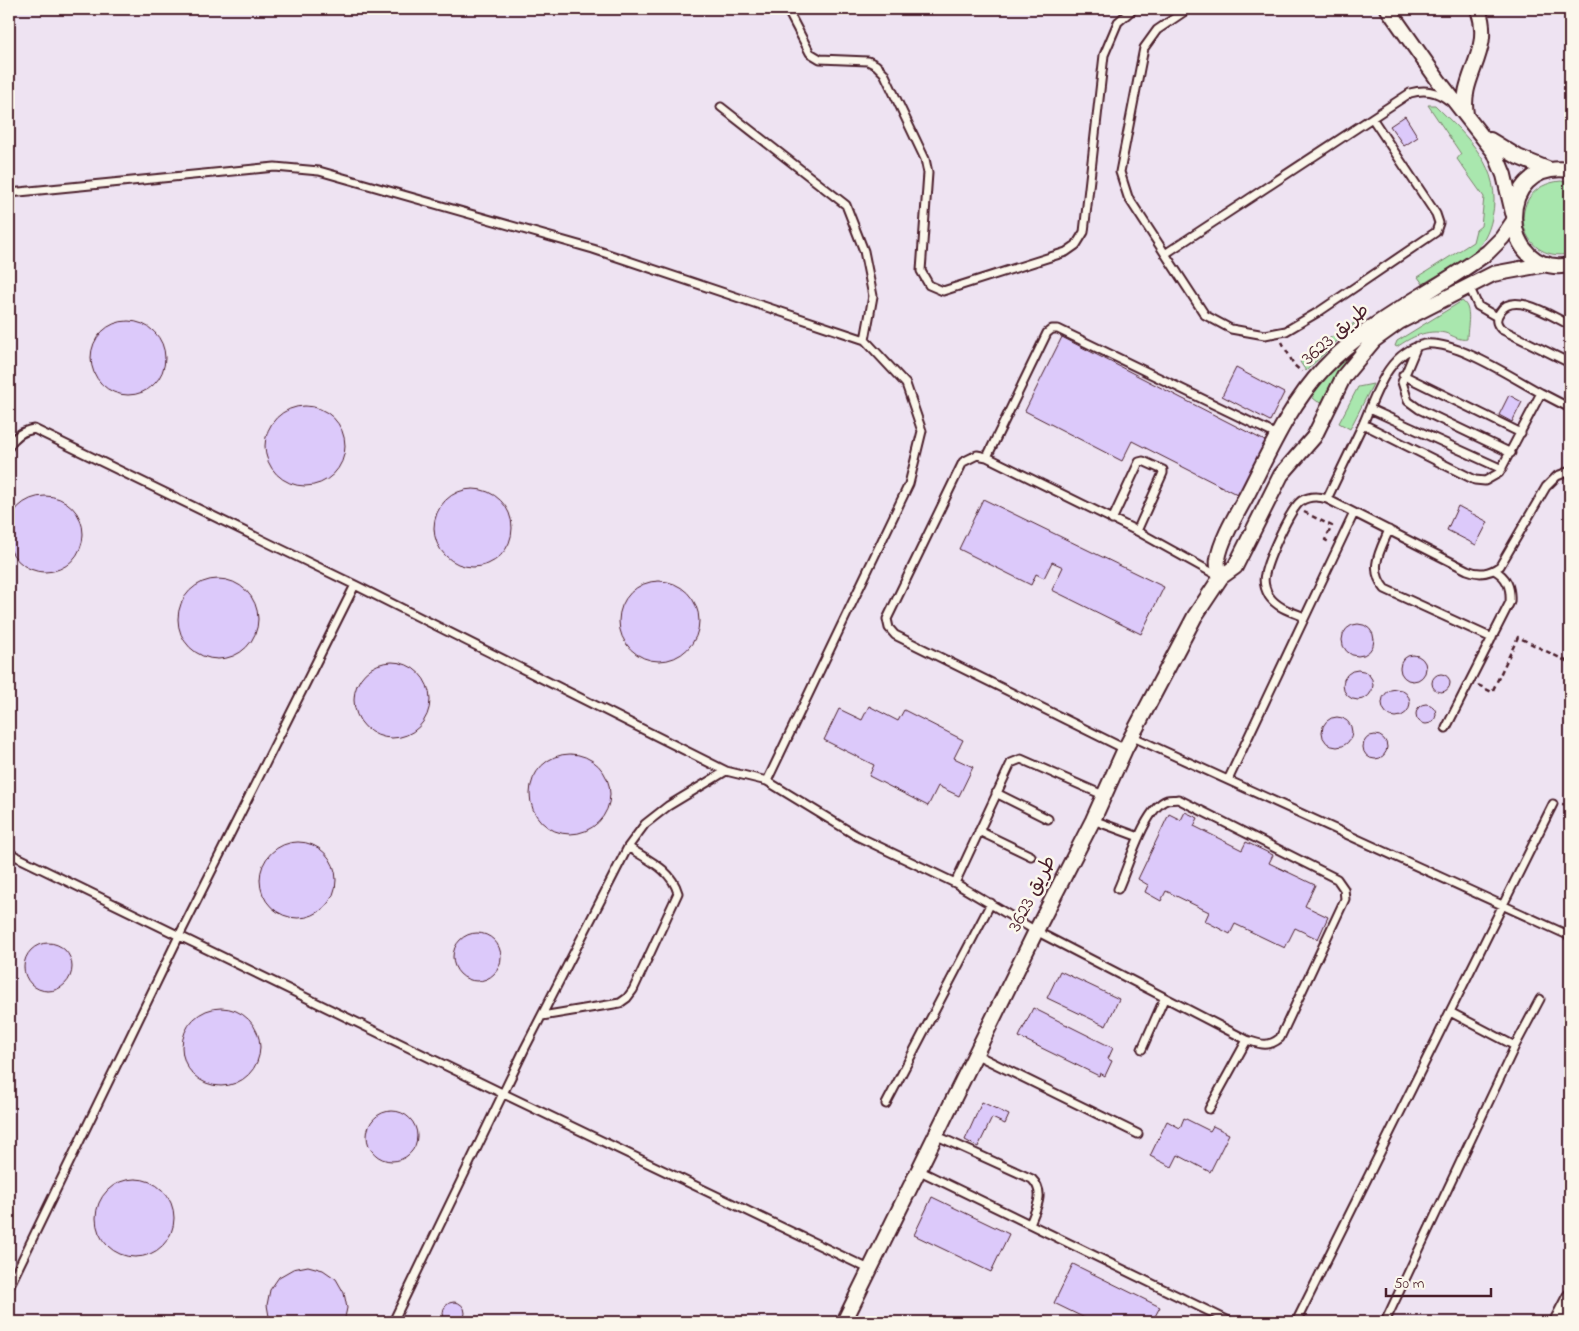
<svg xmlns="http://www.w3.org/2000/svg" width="1579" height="1331" font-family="'Indie Flower','Playpen Sans Arabic',sans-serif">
	<rect width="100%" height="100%" fill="#f5eeef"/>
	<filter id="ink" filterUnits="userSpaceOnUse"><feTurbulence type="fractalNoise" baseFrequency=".02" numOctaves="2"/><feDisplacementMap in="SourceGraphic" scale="10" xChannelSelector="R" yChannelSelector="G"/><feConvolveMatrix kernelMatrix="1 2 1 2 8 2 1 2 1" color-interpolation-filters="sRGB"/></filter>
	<g filter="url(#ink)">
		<path fill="#eee3f2" d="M9 9H1570V1322H9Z"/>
		<path fill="#a9e7ae" stroke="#7a836c" d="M1428 105H1435C1468 138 1503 167 1492 218 1489 232 1483 245 1471 254 1457 266 1438 274 1423 284L1418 277 1473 242 1476 230 1481 226 1484 197 1457 159 1461 154Z
			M1561 181 1570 183V254C1515 264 1504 186 1561 181Z
			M1462 301C1473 308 1467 326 1467 339 1460 341 1452 335 1445 333 1427 329 1411 337 1397 347L1395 346 1397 341Z
			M1359 320 1306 371 1300 362 1314 348Z
			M1348 355 1354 357 1325 401 1318 402 1313 398V392L1336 365Z
			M1373 384 1350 429 1339 423 1358 387Z"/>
		<path fill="#dcc9fa" stroke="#4a1f2b" d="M1405 116 1418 137 1404 146 1390 126Z
			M91 358a37 37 0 1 1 74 0a37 37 0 1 1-74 0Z
			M1062 337 1267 442 1240 496 1132 441 1122 461 1025 411Z
			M1236 368 1284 393 1270 421 1222 396Z
			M1509 395 1522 402 1512 422 1499 415Z
			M265 446a40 40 0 1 1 80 0a40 40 0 1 1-80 0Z
			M434 528a39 39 0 1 1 78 0a39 39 0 1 1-78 0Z
			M7 534a38 38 0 1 1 76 0a38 38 0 1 1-76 0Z
			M983 499 1164 587 1141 634 1052 590 1063 567 1052 562 1044 578 1036 574 1031 585 959 549Z
			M1458 506 1488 522 1476 545 1447 530Z
			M178 619a40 40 0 1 1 80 0a40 40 0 1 1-80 0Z
			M619 621a40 40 0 1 1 80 0a40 40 0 1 1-80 0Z
			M1342 640a16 16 0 1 1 32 0a16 16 0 1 1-32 0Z
			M1400 668a13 13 0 1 1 26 0a13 13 0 1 1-26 0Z
			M354 700a38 38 0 1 1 76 0a38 38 0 1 1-76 0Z
			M1343 685a15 15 0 1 1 30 0a15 15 0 1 1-30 0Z
			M1432 683a9 9 0 1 1 18 0a9 9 0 1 1-18 0Z
			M1382 703a14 14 0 1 1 28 0a14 14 0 1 1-28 0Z
			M1416 714a10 10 0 1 1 20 0a10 10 0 1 1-20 0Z
			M869 706 898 721 904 710 963 740 954 758 973 767 959 796 938 786 928 806 869 776 874 765 824 740 839 709 862 720Z
			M1322 732a15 15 0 1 1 30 0a15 15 0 1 1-30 0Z
			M1363 747a12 12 0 1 1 24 0a12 12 0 1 1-24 0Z
			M530 794a40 40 0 1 1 80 0a40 40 0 1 1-80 0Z
			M1185 812 1198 818 1194 826 1242 850 1246 842 1273 855 1269 863 1315 885 1305 906 1328 917 1318 939 1295 928 1285 948 1235 924 1230 934 1205 921 1209 912 1166 891 1161 901 1145 892 1148 885 1138 879 1169 814 1181 820Z
			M260 880a38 38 0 1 1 76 0a38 38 0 1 1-76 0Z
			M453 957a24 24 0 1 1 48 0a24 24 0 1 1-48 0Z
			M24 967a24 24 0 1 1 48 0a24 24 0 1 1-48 0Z
			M1060 971 1119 999 1106 1026 1047 998Z
			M1033 1008 1113 1048 1108 1059 1112 1061 1105 1076 1100 1073 1099 1076 1019 1037Z
			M182 1047a39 39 0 1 1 78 0a39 39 0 1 1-78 0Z
			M982 1102 1009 1115 1005 1124 992 1118 978 1147 965 1140Z
			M367 1136a25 25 0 1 1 50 0a25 25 0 1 1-50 0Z
			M1184 1118 1210 1131 1213 1126 1229 1134 1210 1172 1178 1155 1172 1167 1150 1156 1167 1121 1180 1128Z
			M96 1218a39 39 0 1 1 78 0a39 39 0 1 1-78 0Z
			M932 1197 1009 1234 991 1272 914 1235Z
			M1073 1264 1160 1307 1152 1322H1093L1054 1303Z
			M308 1266 323 1270 336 1279 344 1293 347 1308 344 1322H270L267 1305 270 1290 279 1277 293 1269Z
			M443 1313a11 11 0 1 1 22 0a11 11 0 1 1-22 0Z"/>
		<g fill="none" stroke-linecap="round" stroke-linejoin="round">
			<defs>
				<path id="service" d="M787 9 810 53 820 59 868 61 876 65 884 73 925 159 928 173 921 271 929 285 943 291 1066 252 1076 245 1084 232 1104 55 1118 22 1133 9
					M1188 9 1157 30 1144 48 1120 172 1128 197 1205 315 1231 329 1265 335 1286 331 1320 311 1436 232 1439 223 1436 214 1372 118
					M721 107 846 205 864 251 873 296 865 340
					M9 193 275 167 319 171 593 249 865 340 906 384 922 431 909 484 767 781
					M1165 254 1410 93C1425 89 1436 91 1448 100
					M1469 286 1478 306 1497 317
					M1570 325C1553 317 1513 290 1500 312 1495 319 1496 323 1501 329L1570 363
					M1425 344C1458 341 1511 377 1541 393L1499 473 1485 481 1475 480 1363 424C1377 392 1387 353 1425 344Z
					M1417 346 1402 382 1408 401 1419 409 1511 453
					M1403 375 1521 433
					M1541 393 1570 408
					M1370 409 1502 469
					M9 447C14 436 22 431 34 429L355 585 726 771
					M987 457 1047 333 1052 329H1058L1277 435
					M1327 499 1363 424
					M1112 520 1139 462 1143 461 1163 470V473L1137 531
					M1389 530C1380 551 1368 569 1385 589L1492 638
					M1305 617C1292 612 1277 608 1269 596 1265 589 1263 581 1265 574 1268 559 1290 509 1301 501 1309 496 1318 496 1327 499L1467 570C1479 575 1489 574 1500 566L1546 487 1557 476 1570 471
					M1446 728 1510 602C1511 587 1507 577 1494 570
					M1131 736 1570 936
					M1125 749 895 635 889 628 887 619 963 462 977 455 987 457 1137 531 1220 577
					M1228 780 1354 513
					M996 793 1048 819
					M1093 820 1139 837
					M979 831 1031 856
					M9 853 504 1094 869 1269
					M955 883 1011 763 1021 759 1103 795
					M1118 889C1128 868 1144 808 1167 800 1170 799 1175 800 1178 799L1337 879 1344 889 1345 899 1280 1038C1268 1048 1260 1044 1247 1040
					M1450 1012 1515 1046
					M542 1016 620 1003 627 998 633 990 678 893C671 869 648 860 628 847
					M1142 1049 1164 999
					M975 1054 1138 1134
					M886 1104 991 903
					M935 1135 1032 1179C1046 1193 1036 1208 1030 1224
					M918 1170 1231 1322
					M9 1287 179 936 355 585
					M393 1322 525 1048 628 847 645 824 668 806 726 771 767 781 857 836 955 883 1036 931 1247 1040 1209 1109
					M1296 1322 1553 804
					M1385 1322 1515 1046 1540 999"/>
				<path id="minor" d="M1388 9 1438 80 1495 153 1504 175 1513 213
					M1466 114C1459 76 1494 52 1478 9
					M1490 140 1518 157 1550 170
					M1570 170C1492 159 1499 279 1570 265
					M1221 577C1219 572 1217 564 1218 559 1221 539 1238 512 1248 493 1270 450 1290 404 1324 368 1370 319 1435 292 1488 252L1502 238 1513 222
					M844 1322 1036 931 1093 820 1125 749 1195 616 1221 577 1235 567 1281 475 1314 437 1344 376 1374 340 1399 322 1493 274 1547 264
					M1557 1322 1570 1297"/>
			</defs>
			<use href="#service" stroke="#4a1f2b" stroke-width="11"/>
			<use href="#minor" stroke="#4a1f2b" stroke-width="18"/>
			<path stroke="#4a1f2b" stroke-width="2.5" stroke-dasharray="5 4" stroke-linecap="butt" d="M1282 342 1294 365 1302 372
				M1304 512 1332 526 1325 540 1329 542
				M1478 685 1492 692 1518 637 1570 663
				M1562 804 1570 805"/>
			<use href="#service" stroke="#fbf7ec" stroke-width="7"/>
			<use href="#minor" stroke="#fbf7ec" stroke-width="14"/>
		</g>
	</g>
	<g text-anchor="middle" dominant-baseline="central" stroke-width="5" stroke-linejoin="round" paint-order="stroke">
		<g font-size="20" fill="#4a1f2b" stroke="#fbf7ec">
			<text transform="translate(1336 335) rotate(-41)">طريق 3623</text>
			<text transform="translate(1033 894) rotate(-63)">طريق 3623</text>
		</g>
	</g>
	<rect width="1579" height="1331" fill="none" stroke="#fbf7ec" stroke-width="30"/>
	<rect x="15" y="15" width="1549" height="1301" fill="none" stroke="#4a1f2b" stroke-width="2" filter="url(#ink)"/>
	<path d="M1386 1288v8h105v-8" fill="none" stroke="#4a1f2b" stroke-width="2.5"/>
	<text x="1394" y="1288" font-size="15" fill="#4a1f2b" stroke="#fbf7ec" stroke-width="4" paint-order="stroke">50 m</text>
</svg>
